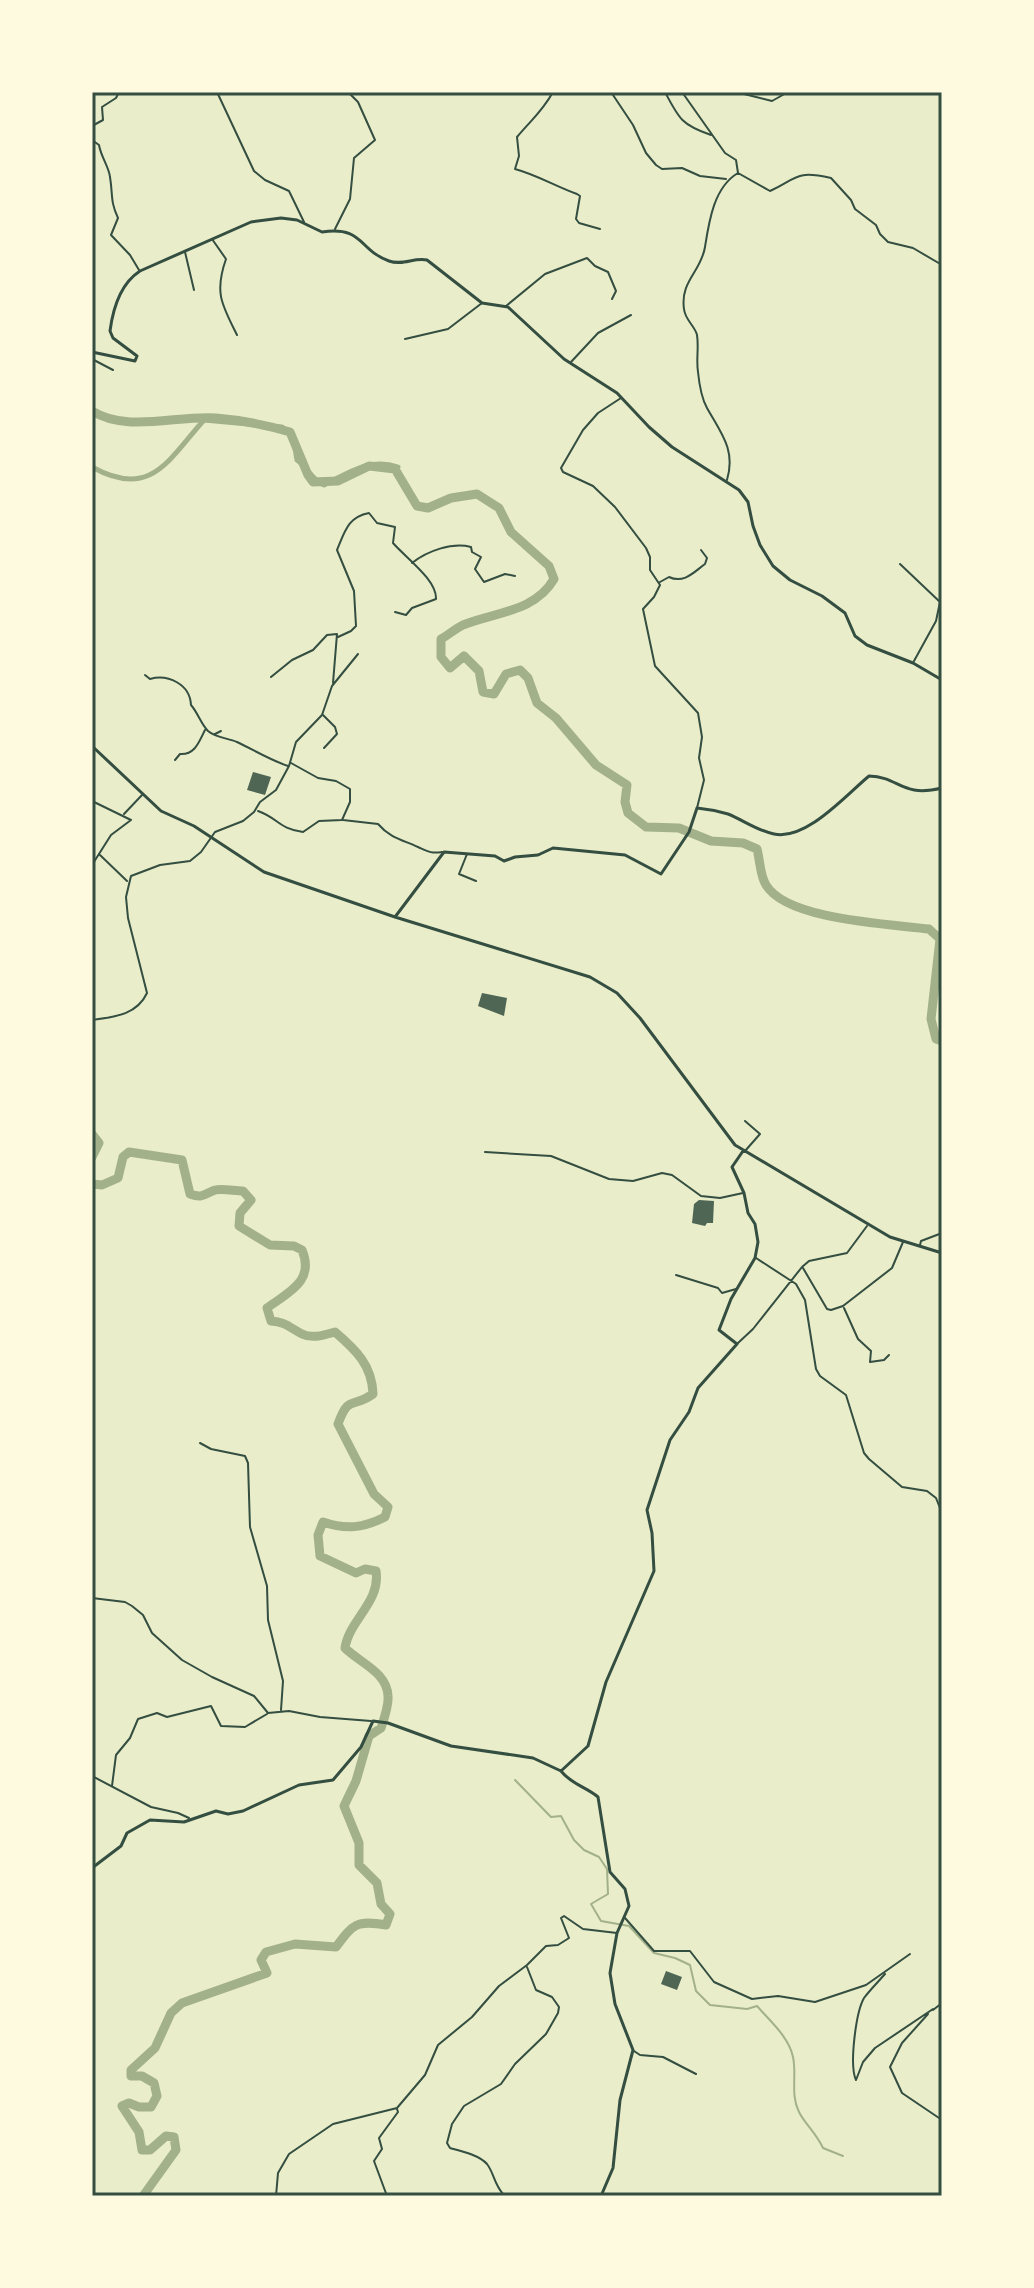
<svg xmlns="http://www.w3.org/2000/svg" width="1034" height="2288" font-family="Barlow,sans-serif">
	<rect width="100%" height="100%" fill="#e9edc9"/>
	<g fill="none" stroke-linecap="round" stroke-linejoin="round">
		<path stroke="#a3b18a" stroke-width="2" d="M515 1780 551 1817 561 1816 574 1840 584 1850 599 1857 607 1869 608 1894 591 1904 601 1921 629 1926 654 1953 675 1958 690 1965 696 1991 710 2005 747 2009 757 2006C770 2021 789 2037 793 2057 797 2075 790 2094 799 2112 805 2124 816 2133 823 2148L843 2156"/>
		<path stroke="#a3b18a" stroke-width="5" d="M92 467C151 500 169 459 204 420L282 427 293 436 297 460C307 467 313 481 324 485 348 473 370 457 398 467"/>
		<path stroke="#a3b18a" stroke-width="9" d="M92 411C127 433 177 415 216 418 241 420 266 425 290 432L308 475 313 482 338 481 369 466 395 469 417 506 428 508 451 498 477 494 499 508 511 532 549 566 554 579C535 612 495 612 463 625 455 629 448 635 441 639V657L450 668 464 656 479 671 483 692 494 694 506 674 520 670 528 678 537 703 556 718 596 765 627 785 625 802 628 813 646 827 679 828 711 841 743 843 757 849C760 860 760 876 766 885 787 920 889 924 929 929L940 939 931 1019 936 1039 942 1041
			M92 1134 99 1143 92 1157
			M92 1184 102 1185 118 1178 123 1157 129 1152 182 1160 190 1194C203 1199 204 1194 215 1190 222 1188 235 1191 243 1191L251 1200 240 1213 239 1226 270 1245 294 1246 302 1250C315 1281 289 1292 267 1308L271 1321C286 1322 290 1328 302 1334 312 1339 324 1335 335 1332 356 1350 372 1365 373 1394 352 1409 349 1394 338 1424L374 1494 388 1507 385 1517C363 1528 346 1530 323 1522L318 1535 320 1556 356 1573 365 1569 376 1571C381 1602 349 1620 345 1648 360 1663 387 1672 388 1696 389 1705 384 1719 381 1728L369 1736 356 1781 344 1806 359 1843V1865L377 1883 381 1904 390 1914 386 1925C356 1920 353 1924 336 1947L295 1944 266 1952 261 1960 267 1973 182 2003 171 2013 155 2048 131 2070V2076H142L154 2083 157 2096 151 2107H139L129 2103 122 2106 139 2132 142 2150H150L166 2136 174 2137 176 2150 143 2196"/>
	</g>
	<path fill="#4f6655" d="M253 772 271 777 265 795 247 790Z
		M482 993 507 998 504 1016 478 1006Z
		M699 1200 714 1201 713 1223H707L705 1226 692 1223 694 1204Z
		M666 1971 682 1977 677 1990 661 1984Z"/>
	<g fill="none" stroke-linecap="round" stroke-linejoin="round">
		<path stroke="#344e41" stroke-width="2" d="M217 92 254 171 265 180 289 191 304 222
			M553 92C542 112 531 120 517 137L519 156 515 169C537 175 555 186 577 194L580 196 576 219 579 223 600 229
			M611 92 633 125 646 153 656 165 662 169 682 168 700 176 726 179
			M665 92C679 119 682 125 711 135
			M682 92 725 153 736 160 738 173C714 187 709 221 705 247 701 272 680 281 684 309 685 320 695 326 697 335 699 347 696 360 698 372 699 382 702 399 707 408 721 433 736 450 727 480
			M736 92 772 101 788 92
			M92 126 103 120 102 107 116 98 119 92
			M92 140 99 145C101 157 109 167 110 177 113 195 110 201 118 218L111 235 130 255 139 270
			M738 173 770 191C798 178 795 170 831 178L851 200 855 209 876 225 880 234 888 242 913 248 942 265
			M335 229 350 199 354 158 375 140 358 102 348 92
			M212 239 226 259C214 293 222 305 237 335
			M185 252 194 290
			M506 306 545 274 587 258 595 266 608 272 616 291 612 299
			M405 339 448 329 482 303
			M92 359 113 370
			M571 362 598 333 631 315
			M621 398 598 413 583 430 561 468 563 472 593 486 615 507 646 548 650 557V570L660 585 654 597 643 609 655 666 698 713 702 737 699 758 704 780 697 808
			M412 563C427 551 452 542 471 547L472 552 481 557 475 569 484 582 505 574 515 576
			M900 564 940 602 936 621 914 661
			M660 582 669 577C684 584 694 572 705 564L707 558 701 550
			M338 637 351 631 356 626 354 591 337 550C345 531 348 517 369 513L377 523 395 527 393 543C406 558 437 580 436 599L412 608 406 615 395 612
			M145 675 150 679C168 674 190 684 191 705 198 713 201 724 208 731 216 738 228 738 237 742 254 750 270 760 288 766
			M271 677 292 660 313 650 327 635 337 634 333 683
			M323 715 335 727 337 734 324 748
			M215 734 221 731
			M175 760 180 754C195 755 199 742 205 730
			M92 801 131 820 111 835 92 865
			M258 811C278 818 279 829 303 832L319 821 342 820 350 802V789L336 781 318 778 291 763
			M124 814 142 795
			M343 820 378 824C390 838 403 840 418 847 427 851 431 854 442 852
			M467 854 459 874 476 881
			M100 855 127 881
			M92 1020C114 1017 137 1015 147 993L128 918 126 897 131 876 160 865 190 861 201 852 215 832 243 821 254 812 260 802 276 790 289 766 296 742 322 715 332 686 358 654
			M745 1151 760 1134 745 1121
			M485 1152 551 1156 609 1179 633 1181 662 1173 672 1175 701 1196 720 1198 743 1193
			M920 1245 921 1241 942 1233
			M756 1258 796 1284 805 1300 816 1369 820 1376 846 1395 864 1453 869 1459 902 1487 927 1491 936 1498 942 1513
			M803 1268 827 1309 831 1310 843 1306 892 1268 903 1242
			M676 1275 718 1288 722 1293 736 1289
			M844 1308 858 1339 871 1351 870 1362 884 1360 889 1355
			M738 1343 753 1329 802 1267 809 1261 847 1253 867 1226
			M200 1443 211 1449 245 1456 248 1463 250 1527 267 1586 268 1620 283 1681 281 1710
			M92 1598 125 1602 132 1606 143 1615 152 1633 182 1660 212 1677 254 1696 268 1713 289 1711 320 1717 371 1721
			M92 1776 151 1807 178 1813 189 1818
			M112 1786 116 1755 130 1738 138 1719 157 1713 167 1717 211 1706 221 1726 245 1727 267 1714
			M625 1918 654 1951H690L714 1982 752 1999 778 1996 815 2002 866 1985 910 1954
			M885 1974C878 1982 870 1990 864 1998 856 2012 849 2065 856 2080L863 2062 875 2048 933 2009
			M933 2010 942 2003
			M928 2014 902 2043 890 2067 902 2093 942 2120
			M634 2051 640 2055 663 2057 696 2074
			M503 2194C494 2184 494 2173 487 2164 479 2155 461 2151 450 2148L447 2143 452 2124 464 2106 501 2084 515 2064 546 2034 558 2013 559 2007 552 1997 536 1990 527 1967
			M276 2196 278 2173 289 2154 333 2124 397 2108 425 2075 438 2045 472 2017 499 1986 527 1965 546 1946 558 1945 569 1938 561 1918 564 1916 583 1929 617 1933
			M387 2196 374 2161 382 2149 379 2138 398 2112 397 2109"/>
		<path stroke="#344e41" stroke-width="3" d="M92 352 135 361 137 356 113 338 110 331C113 308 120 284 140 271L251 222 281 218 297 220 322 232C364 226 358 250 389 261 403 266 414 257 427 260L482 303 508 307 564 359 617 393 649 427 672 447 739 490 748 502 753 526 760 545 773 566 790 580 822 596 845 613 855 636 867 645 913 663 942 680
			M92 746 161 811 194 826 264 872 395 917 590 977 617 993 640 1018 735 1145 890 1237 942 1253
			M395 917 444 852 495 856 504 861 515 857 538 855 553 848 625 855 661 874 689 832 697 808C707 809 718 811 728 814 743 820 758 831 774 834 806 841 846 795 869 776 900 777 901 798 942 788
			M92 1868 121 1846 127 1833 150 1820 184 1822 216 1811 228 1814 243 1811 299 1785 333 1780 361 1747 373 1721 388 1723 451 1746 533 1758 561 1771
			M601 2196 613 2168 620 2100 633 2050 615 2004 610 1973 617 1933 629 1906 625 1889 610 1872 598 1797C586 1787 571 1784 561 1771L588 1746 606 1682 654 1571 652 1533 647 1510 670 1440 689 1412 698 1388 737 1344 719 1330 731 1299 755 1258 758 1242 755 1224 748 1213 744 1193 732 1167 743 1151"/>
	</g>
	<rect width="1034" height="2288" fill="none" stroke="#fefae0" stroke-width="188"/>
	<rect x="94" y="94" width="846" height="2100" fill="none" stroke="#344e41" stroke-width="3"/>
</svg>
